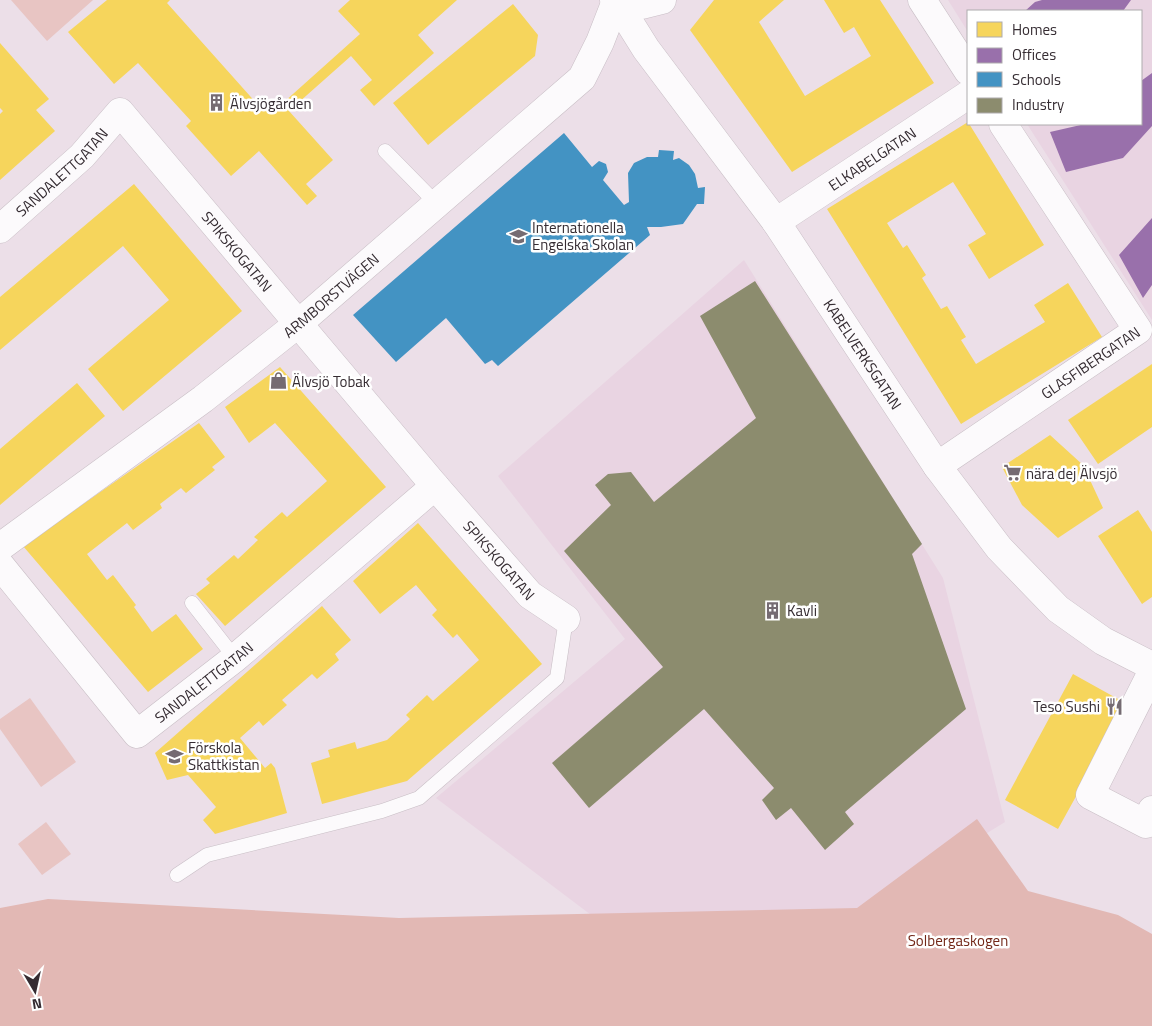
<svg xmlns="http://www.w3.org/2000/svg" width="1152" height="1026" font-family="'Titillium Web',sans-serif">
	<rect width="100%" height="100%" fill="#ecdfe8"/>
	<path fill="#e9d4e2" d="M948 0H1152V320L1027 124H1141V11H968V32Z
		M744 260 943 578 1005 822 854 915 607 927 436 798 625 639 498 476Z"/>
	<path fill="#e8c5c3" d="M11 0H93L47 41Z
		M30 698 76 762 41 787 0 729V719Z
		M46 822 71 854 42 875 18 844Z"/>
	<path fill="#e2b8b4" d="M977 819 1028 891 1118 915 1152 934V1026H0V908L48 899 399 918 857 908Z"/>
	<path fill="#f6d55c" d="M107 0H170L167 3 259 106 265 101 274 111 360 34 338 11 350 0H457L418 35 434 53 374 106 360 90 372 80 351 56 289 111 333 160 306 184 317 196 307 205 259 151 231 176 186 126 191 121 138 63 114 84 68 32Z
		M714 0H784L759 22 805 96 871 56 854 27 844 33 824 0H880L934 83 792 172 690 30Z
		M513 4 538 35 535 56 428 145 393 103Z
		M0 43 49 99 36 110 55 131 0 180V114L3 111 0 108Z
		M968 122 1044 245 989 279 968 245 986 234 953 182 887 223 903 248 907 245 926 275 922 278 941 309 947 306 966 337 961 340 976 364 1045 322 1034 305 1068 283 1102 337 961 424 827 209Z
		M134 184 242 311 123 411 88 369 169 300 123 246 0 350V297Z
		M1152 364V427L1098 464 1068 420Z
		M280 367 386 487 225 626 196 594 210 583 206 579 234 555 238 559 258 540 254 537 282 512 287 517 327 481 275 423 249 443 225 407Z
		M77 383 105 416 0 505V449Z
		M199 423 225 457 212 467 215 470 186 493 181 488 160 504 162 508 133 530 127 523 87 554 107 580 113 575 136 605 134 607 152 632 176 614 203 649 148 692 23 546Z
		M1050 435 1083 465 1103 508 1058 538 1022 505 1002 467Z
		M1138 510 1152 532V597L1142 604 1098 536Z
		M418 523 542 664 407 781 322 804 311 763 330 757 328 750 355 742 357 749 387 740 410 719 406 715 427 695 433 701 479 660 457 634 453 638 432 615 437 610 416 585 380 614 353 581Z
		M322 606 351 640 335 654 339 660 317 679 312 674 282 700 287 705 263 726 259 721 240 738 265 768 271 763 275 768 287 813 215 834 203 820 216 807 188 775 167 780 155 753Z
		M1073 674 1127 704 1058 829 1005 800Z"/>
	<path fill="#9970ab" d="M1042 0H1131L1123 11H1025L1035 2Z
		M1152 73V126L1123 158 1066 172 1050 132 1085 124H1141V81Z
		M1152 218V285L1143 298 1119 255Z"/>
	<path fill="#4393c3" d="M564 133 592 167 599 161 606 164 608 172 603 180 624 205 629 202 628 173 634 163 647 157H658L659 150 674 151 673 160 679 158 689 165 695 174 698 188 705 187 704 204H697L683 224 661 227H647L650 235 498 366 492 360 485 364 446 318 396 362 353 315Z"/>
	<path fill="#8c8c6e" d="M755 281 922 544 912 554 966 709 845 812 854 824 825 850 791 808 776 820 762 800 774 788 704 709 589 808 552 763 663 667 564 551 611 505 595 485 608 474 631 472 654 502 756 418 700 316Z"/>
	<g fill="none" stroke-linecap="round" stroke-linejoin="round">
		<defs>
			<path id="lane" d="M385 151 438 205
				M192 603 235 658
				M177 875 207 855 382 811 419 798 557 678 566 619"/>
			<g id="street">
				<path d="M614 0 642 5 662 0"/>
				<path d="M922 0 968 71"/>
				<path id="s1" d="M616 1 646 49 776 222 937 466 999 548 1058 609 1103 641 1152 666"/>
				<path id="s2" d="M776 222 968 95"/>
				<path id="s3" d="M0 229 82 156 120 112 435 486 530 595 566 619"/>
				<path id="s4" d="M937 466 1138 330 1003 124"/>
				<path id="s5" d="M0 547 203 399 299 323 582 78 600 42 616 1"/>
				<path id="s6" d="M0 565 137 734 235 658 435 486"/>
				<path d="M1152 672 1090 795 1146 824 1152 810"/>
			</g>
		</defs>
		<use href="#lane" stroke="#c8bec5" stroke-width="15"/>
		<use href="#street" stroke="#c8bec5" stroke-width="29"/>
		<use href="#lane" stroke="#fcfafc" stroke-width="14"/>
		<use href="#street" stroke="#fcfafc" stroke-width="28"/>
	</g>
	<defs>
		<symbol id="building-bare" viewBox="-9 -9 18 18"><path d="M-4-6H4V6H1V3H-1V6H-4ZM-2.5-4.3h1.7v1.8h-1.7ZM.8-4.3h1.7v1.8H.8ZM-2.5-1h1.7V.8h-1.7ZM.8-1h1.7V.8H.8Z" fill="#756b72" stroke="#fff" stroke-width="2.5" paint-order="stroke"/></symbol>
		<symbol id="school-bare" viewBox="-9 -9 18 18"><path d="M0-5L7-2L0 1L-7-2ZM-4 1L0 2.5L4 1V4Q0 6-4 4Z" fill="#756b72" stroke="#fff" stroke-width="2.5" paint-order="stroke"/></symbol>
		<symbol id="shop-bare" viewBox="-9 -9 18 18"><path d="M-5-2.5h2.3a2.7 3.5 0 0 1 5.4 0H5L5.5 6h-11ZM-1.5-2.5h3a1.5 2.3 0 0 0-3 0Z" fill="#756b72" stroke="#fff" stroke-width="2.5" paint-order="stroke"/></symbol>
		<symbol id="supermarket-bare" viewBox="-9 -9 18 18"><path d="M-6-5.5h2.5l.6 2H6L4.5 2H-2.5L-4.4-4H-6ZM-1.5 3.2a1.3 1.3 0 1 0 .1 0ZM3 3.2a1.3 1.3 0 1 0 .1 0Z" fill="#756b72" stroke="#fff" stroke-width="2.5" paint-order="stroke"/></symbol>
		<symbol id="restaurant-bare" viewBox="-9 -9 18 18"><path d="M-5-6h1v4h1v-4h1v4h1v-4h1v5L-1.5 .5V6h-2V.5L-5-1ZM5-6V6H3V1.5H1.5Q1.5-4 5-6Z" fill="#756b72" stroke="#fff" stroke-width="2.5" paint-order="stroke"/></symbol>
	</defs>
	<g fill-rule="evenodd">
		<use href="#building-bare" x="204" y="90" width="25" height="25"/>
		<use href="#school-bare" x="506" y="224" width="25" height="25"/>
		<use href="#shop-bare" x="266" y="368" width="25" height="25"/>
		<use href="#supermarket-bare" x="1000" y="460" width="25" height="25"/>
		<use href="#building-bare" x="760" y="598" width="25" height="25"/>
		<use href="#restaurant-bare" x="1102" y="694" width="25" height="25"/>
		<use href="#school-bare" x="162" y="744" width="25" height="25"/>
	</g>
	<g text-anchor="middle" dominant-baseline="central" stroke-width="5" stroke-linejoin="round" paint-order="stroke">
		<g font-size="15" fill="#352c32" stroke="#fff" text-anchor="start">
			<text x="230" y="103">Älvsjögården</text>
			<text x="532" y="227">Internationella<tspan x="532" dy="17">Engelska Skolan</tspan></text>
			<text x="292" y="381">Älvsjö Tobak</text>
			<text x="1026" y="473">nära dej Älvsjö</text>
			<text x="787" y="610">Kavli</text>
			<text x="1100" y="706" text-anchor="end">Teso Sushi</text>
			<text x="188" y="747">Förskola<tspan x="188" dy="17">Skattkistan</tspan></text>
		</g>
		<g font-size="15" fill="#352c32" stroke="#fff">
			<text stroke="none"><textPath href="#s2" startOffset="115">ELKABELGATAN</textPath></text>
			<text stroke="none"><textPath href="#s3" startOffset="84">SANDALETTGATAN</textPath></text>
			<text stroke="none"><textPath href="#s3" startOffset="350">SPIKSKOGATAN</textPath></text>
			<text stroke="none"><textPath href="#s5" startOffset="416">ARMBORSTVÄGEN</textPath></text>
			<text stroke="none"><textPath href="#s1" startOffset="431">KABELVERKSGATAN</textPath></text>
			<text stroke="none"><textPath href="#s4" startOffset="185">GLASFIBERGATAN</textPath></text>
			<text stroke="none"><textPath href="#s3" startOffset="755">SPIKSKOGATAN</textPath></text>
			<text stroke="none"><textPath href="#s6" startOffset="302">SANDALETTGATAN</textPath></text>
		</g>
		<g font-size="15" fill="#732818" stroke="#fff">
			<text x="958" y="940">Solbergaskogen</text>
		</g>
	</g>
	<rect x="967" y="10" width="175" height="115" fill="#ffffff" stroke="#aeabad"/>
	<rect x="977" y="22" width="25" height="15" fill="#f6d55c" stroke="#aeabad"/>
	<text x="1012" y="35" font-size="15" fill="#352c32">Homes</text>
	<rect x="977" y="48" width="25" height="15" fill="#9970ab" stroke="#aeabad"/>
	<text x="1012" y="60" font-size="15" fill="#352c32">Offices</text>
	<rect x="977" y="72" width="25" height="15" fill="#4393c3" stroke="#aeabad"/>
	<text x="1012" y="85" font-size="15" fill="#352c32">Schools</text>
	<rect x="977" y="98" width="25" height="15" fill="#8c8c6e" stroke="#aeabad"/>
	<text x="1012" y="110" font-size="15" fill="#352c32">Industry</text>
	<g transform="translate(35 991) rotate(171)" stroke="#ffffff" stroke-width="4" paint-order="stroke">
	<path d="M0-4L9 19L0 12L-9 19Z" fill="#352c32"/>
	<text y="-8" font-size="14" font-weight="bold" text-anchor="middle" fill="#352c32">N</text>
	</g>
</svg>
